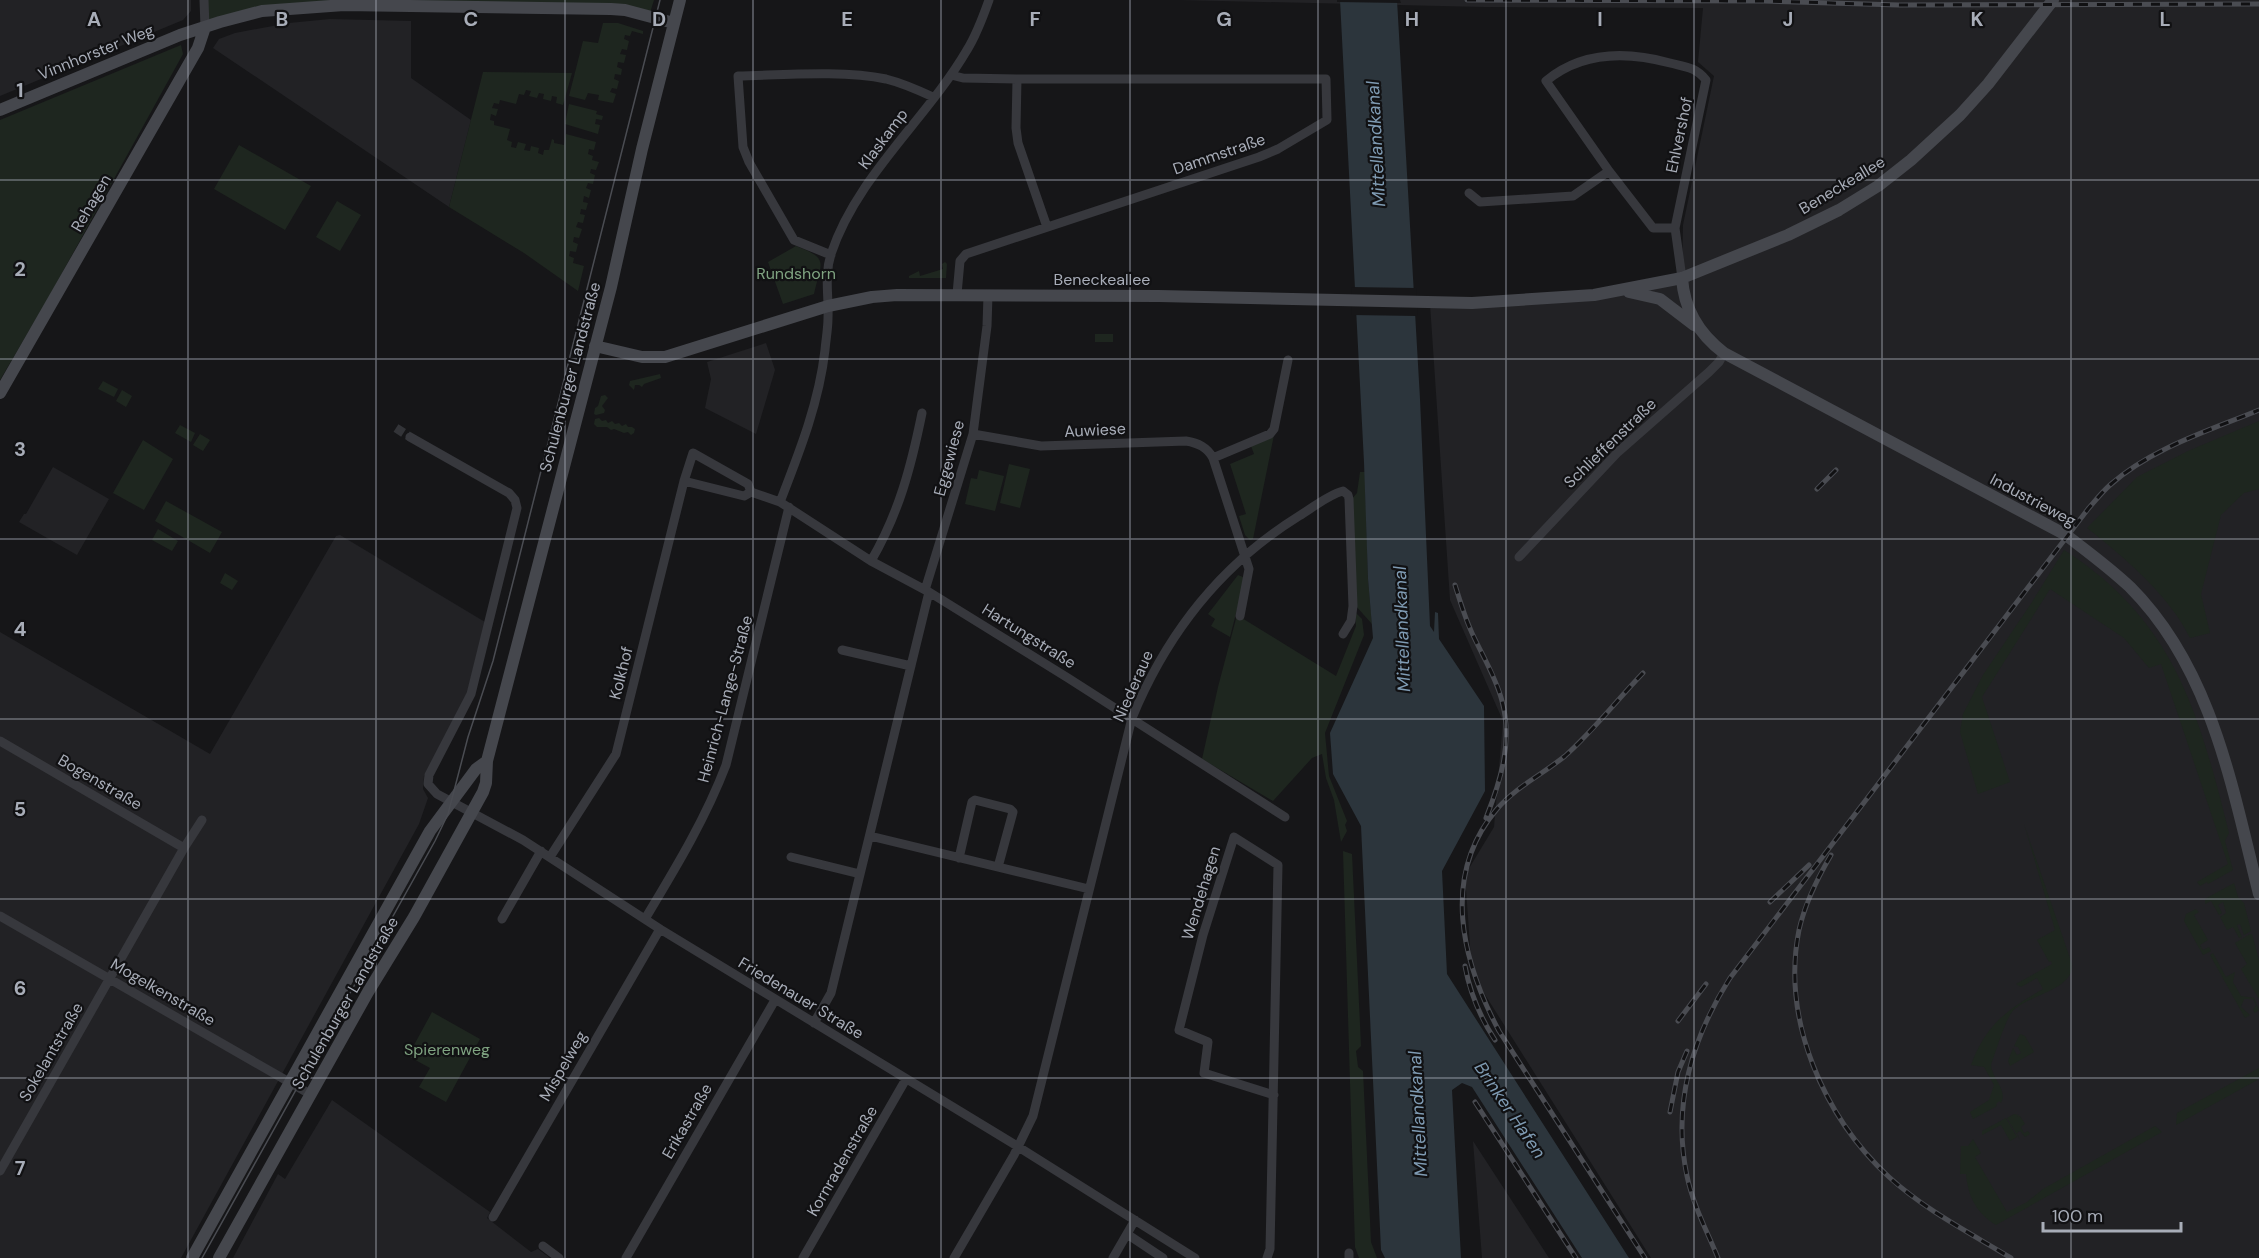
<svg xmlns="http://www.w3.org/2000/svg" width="2259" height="1258" font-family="'DM Sans',sans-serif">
	<rect width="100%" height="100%" fill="#161618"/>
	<path fill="#222225" d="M0 0H191V11L183 20 0 96Z
		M1179 0H2259V1258H1651L1472 974 1465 875 1494 827 1503 721 1450 600 1430 304 1554 297 1682 278 1683 225 1714 76 1698 62 1703 8 1484 7Z
		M330 19 411 21V78L471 120 449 207 213 48 219 39 235 33 289 23Z
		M766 343 775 370 756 434 705 408 711 379 707 362Z
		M53 467 109 499 77 555 19 522 24 514H26Z
		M340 535 485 622 467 693 424 776 423 789 428 798 419 824 181 1258H0V632L210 754 336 536Z
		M332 1100 490 1212 487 1218 531 1252 538 1249 550 1258H233L278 1174 285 1179Z
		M1473 1141 1549 1258H1482Z"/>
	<path fill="#1e261f" d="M204 0H654L649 16 311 6 205 27Z
		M603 23H618L643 31V34L632 31 630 36 625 35 624 39 629 41 627 50 622 49 620 54 626 55 624 63 618 62 617 67 622 69 621 75 615 74 614 79 619 81 617 89 612 88 610 92 616 94 613 103 598 100 599 95 588 93 585 100 569 96 583 41 598 43Z
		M181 45 183 54 46 302 0 380V120Z
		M483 72 572 73 563 105 556 103 557 97 552 96 551 101 543 99 544 94 539 93 537 98 529 96 531 91 526 90 524 95 519 94 516 104 500 100 499 104 494 103 492 108 498 109 496 116 491 114 490 120 494 121V125L510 129 507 140 512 142 511 147 516 148 518 142 526 144 524 150 530 151 531 146 539 148 538 153 543 155 544 150H549L552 139 554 140V143L564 145 566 134 596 142 594 150 589 149 588 154 593 156 592 160 599 162 596 170 591 169 590 173 595 175 593 184 588 183 586 188 591 190 589 198 584 196 583 202 588 203 586 210 581 209 580 214 585 215 583 223 578 222 576 227 582 229 579 238 574 237 573 242 578 244 576 252 570 251 569 256 574 258 573 263 584 266 578 291 524 253 449 207Z
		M569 104 597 111 596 114 603 116 602 120 596 119 595 124 600 125 598 134 565 124Z
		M239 145 311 186 285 230 214 189Z
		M337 201 361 215 340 251 316 237Z
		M796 246C830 259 821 262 814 294L783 304 768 262Z
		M945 262 947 264 946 278H909V276L919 271 920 276 943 269 942 264Z
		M1095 334H1113V342H1095Z
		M660 374 661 378 644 384 642 387 639 385H635L634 390 629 385 630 381Z
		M103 381 118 389 114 397 98 389Z
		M122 390 132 396 126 407 116 401Z
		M605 395 608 398 602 406 605 410 604 413 596 415 594 414 595 408 598 406 601 396Z
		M599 418 602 421 606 420 608 423 612 421 615 424 619 423 622 426 626 424 628 427H632L635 429 634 433 631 435 628 432 624 433 614 429 611 430 607 427H597L594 424 595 419Z
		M2259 421V489L2244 493 2221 515 2201 594 2210 633 2190 638C2169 595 2124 557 2087 528L2137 477 2188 451Z
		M180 425 195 433 191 442 175 433Z
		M200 434 210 440 203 451 193 445Z
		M1274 435 1253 539 1250 540 1245 535 1239 516 1246 514 1230 464 1254 454 1251 446Z
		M143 440 173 459 144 510 113 493Z
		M1009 464 1030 469 1020 508 1000 503Z
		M979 470 1004 476 995 511 965 504 971 478 977 479Z
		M1360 472H1365L1368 579 1372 624 1355 605 1351 500 1357 493Z
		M166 501 222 532 210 553 155 521Z
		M158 529 178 541 172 551 152 540Z
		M2064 550C2175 621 2199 713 2229 833L2225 841 2233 870 2208 884 2207 882 2200 886 2197 882 2228 864 2161 664 2149 668 2124 638 2050 589 1982 697 2010 782 1978 794 1960 732 1963 714 1983 675 2032 602Z
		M225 573 238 581 232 590 220 583Z
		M1238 575 1245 578 1230 637 1211 626 1215 619 1208 614Z
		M1355 612 1362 619 1364 635 1325 733 1329 776 1347 821 1345 825 1347 831 1341 842 1334 800 1326 778 1322 754 1312 758 1273 801 1202 759 1218 687 1237 615 1336 676 1356 626Z
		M2024 824 2072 964C2074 991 2026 995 2012 1012 2005 1021 1995 1054 1991 1065 1992 1079 2008 1090 2001 1103L1999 1101 1996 1104 1997 1106 1973 1119 1970 1112 1989 1100 1994 1085 1984 1067 1971 1065C1986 1024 2007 1010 2043 989L2037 978 2021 987 2016 984 2052 964 2051 961 2049 962 2037 940 2055 930Z
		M1343 851 1352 854 1361 1046 1356 1051 1358 1067 1363 1071 1371 1242 1377 1258H1359L1355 1247Z
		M2234 883 2238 897 2244 903 2251 931 2244 935 2240 924 2237 925 2242 937 2239 938 2233 927 2227 930 2220 917 2226 913 2223 902 2218 905 2222 913 2219 915 2211 901 2205 904V899Z
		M2196 909 2199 912 2194 915 2208 940 2200 945 2203 950 2209 947 2211 951 2203 955 2184 921 2186 914Z
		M2250 934H2252L2259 960V999L2241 969 2247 964 2235 943Z
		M2213 953 2226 977 2235 972 2233 982 2241 996 2254 998 2259 1010 2255 1013 2253 1010 2256 1005 2253 999H2244L2241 1007 2250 1015 2245 1018 2210 955Z
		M432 1012 480 1039 446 1102 419 1087 430 1068 408 1056Z
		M2020 1034 2025 1036 2034 1052 2010 1066 2008 1061 2013 1048 2017 1055 2021 1053 2018 1047 2014 1046Z
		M2259 1068V1079L2176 1125 2177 1113Z
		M2014 1114 2019 1115 2017 1117 2020 1116 2025 1124 2021 1127 2024 1133 2028 1131 2030 1134 2025 1137 2020 1131 2017 1133 2020 1140 2007 1118Z
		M2006 1118 2017 1137 2010 1141 2001 1125 1982 1135V1131Z
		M2155 1126 2162 1132 1996 1225C1976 1213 1968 1196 1966 1174H1960L1961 1146H1968L1973 1139 1981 1153 1975 1157 2007 1212 2027 1202 2043 1189Z"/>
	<path fill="#2c353c" d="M1340 0H1397L1420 399 1430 626 1434 632 1435 612 1438 613 1439 639 1484 706 1485 791 1442 871 1447 974 1629 1258H1582L1472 1087 1462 1083 1452 1090 1461 1258H1385L1381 1250 1361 826 1333 774 1330 733 1373 638 1368 579 1364 462Z"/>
	<path fill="#161618" d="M1337 0H1400L1401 3 1337 2Z
		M1351 287 1416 288 1418 316 1352 315Z"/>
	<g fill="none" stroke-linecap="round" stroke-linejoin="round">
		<path stroke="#333438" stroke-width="9" stroke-dasharray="9 4.5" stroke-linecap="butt" d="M396 428 410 437"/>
		<path stroke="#37383d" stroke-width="9" d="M204 0 205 27
			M951 75 963 78 1017 79H1326L1327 120 1278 149 1259 157 966 254 960 261 957 294
			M1017 79 1016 128 1018 143 1047 227
			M1609 171 1546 81C1582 51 1626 51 1670 63 1686 67 1696 67 1706 80L1675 228 1682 278
			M1469 193 1480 202 1573 196 1609 171 1653 228H1675
			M831 255 794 240 749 162 743 147 738 76C783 75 843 70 886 79 902 83 918 90 933 97
			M973 434 1041 446 1186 441C1198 443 1207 447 1213 458L1249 569 1240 616
			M410 437 509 493 515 500 517 508 471 694 429 775 428 784 437 794 523 840 660 929 1017 1146 1195 1258
			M1213 458 1270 434 1274 429 1288 360
			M751 492 744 496 684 481 693 453 748 484 751 492 780 502 871 561 929 592 1068 678 1285 817
			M780 502C799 453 819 403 825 350 826 339 828 328 828 318 829 296 824 276 831 254 857 176 926 120 967 50 977 34 983 17 989 0
			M1519 557 1618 452 1709 372 1719 362 1724 353
			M871 561C899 513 911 467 922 413
			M925 590 973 434 987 326 988 295
			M842 650 911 666
			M0 741 184 848 0 1171
			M870 836 1089 889
			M184 848 202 820
			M550 857 616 754 684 481
			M791 857 860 874
			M959 858 972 802 975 800 1010 809 1013 812 998 867
			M0 916 310 1094
			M502 919 541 851
			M645 919C675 869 705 820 726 765L789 507
			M814 1023 831 993 929 592
			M493 1217 660 929
			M1127 1234 1163 1258
			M543 1246 559 1258
			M626 1258 775 1000
			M803 1258 906 1079
			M954 1258 1014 1155 1033 1116 1132 718C1167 633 1220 565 1299 516 1312 508 1328 495 1343 491L1348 495 1349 499 1353 606 1351 621 1343 634
			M1113 1258 1135 1220
			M1267 1258 1270 1249C1273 1121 1275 993 1278 865L1234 837 1203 935 1179 1030 1208 1042 1204 1073 1274 1095
			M1349 1258V1253"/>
		<path stroke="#45474d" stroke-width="12" d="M0 110 180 35 220 22 262 11 344 5 611 9 625 10 674 23
			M1682 278C1684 309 1699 334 1724 353L2066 535C2088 552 2110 568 2130 587 2212 669 2232 787 2259 894
			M1629 292 1660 299 1694 325
			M595 346 642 357H665L828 306 872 297 897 295 1159 296 1472 303 1594 295 1682 278 1788 235 1839 210 1878 186 1911 160 1960 115 1988 84 2053 0
			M0 393 198 48 205 27
			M192 1258 430 831 476 769 487 761
			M219 1258 368 992 414 917 483 792 486 783 487 761 611 287 642 149 680 0"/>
		<path stroke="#4a4c52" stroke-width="1.5" d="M202 1258 435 841 448 814 468 737 493 661 660 0"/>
		<defs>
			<path id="rail" d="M1467 0 1764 1 1899 5 2259 4
				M1817 489 1836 470
				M1455 585C1460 601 1465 618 1472 633 1482 655 1496 677 1502 701 1513 741 1501 780 1486 818
				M1643 673C1617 700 1593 731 1565 756 1543 774 1516 787 1497 809 1440 876 1462 961 1499 1031L1645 1258
				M1831 855C1817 879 1805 903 1799 930 1781 1020 1824 1117 1889 1177 1925 1210 1970 1233 2011 1258
				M1770 902 1809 865
				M1465 966C1470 993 1480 1017 1495 1040
				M1678 1021 1706 984
				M1475 1102 1576 1258
				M1670 1112 1678 1072 1687 1051
				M1718 1258C1707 1231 1693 1205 1687 1176 1672 1105 1692 1038 1730 978L2088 509C2095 501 2102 492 2110 485 2152 448 2208 431 2259 410"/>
		</defs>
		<use href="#rail" stroke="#4a4c52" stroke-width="5"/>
		<use href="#rail" stroke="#111113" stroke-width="3" stroke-dasharray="9" stroke-linecap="butt"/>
	</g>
	<path fill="none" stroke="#a8adb8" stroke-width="1.5" stroke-opacity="0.55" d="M188 0V1258M376 0V1258M565 0V1258M753 0V1258M941 0V1258M1130 0V1258M1318 0V1258M1506 0V1258M1694 0V1258M1882 0V1258M2071 0V1258M0 180H2259M0 359H2259M0 539H2259M0 719H2259M0 899H2259M0 1078H2259"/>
	<g text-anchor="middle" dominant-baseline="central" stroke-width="4.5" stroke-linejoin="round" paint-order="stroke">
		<g font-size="16" fill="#a8adb8" stroke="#111113">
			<text transform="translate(96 52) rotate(-22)">Vinnhorster Weg</text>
			<text transform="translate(1679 135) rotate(-78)">Ehlvershof</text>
			<text transform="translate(883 139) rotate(-53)">Klaskamp</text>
			<text transform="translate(1219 154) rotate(-19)">Dammstraße</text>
			<text transform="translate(1842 185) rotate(-31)">Beneckeallee</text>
			<text transform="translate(91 203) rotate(-60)">Rehagen</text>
			<text x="1102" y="279">Beneckeallee</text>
			<text transform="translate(570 377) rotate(-75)">Schulenburger Landstraße</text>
			<text transform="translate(1095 430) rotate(-3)">Auwiese</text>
			<text transform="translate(1610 443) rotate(-44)">Schlieffenstraße</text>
			<text transform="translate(949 458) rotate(-75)">Eggewiese</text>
			<text transform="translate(2033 500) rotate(28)">Industrieweg</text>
			<text transform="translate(1029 636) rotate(32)">Hartungstraße</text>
			<text transform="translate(621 673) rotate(-76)">Kolkhof</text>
			<text transform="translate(1133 686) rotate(-66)">Niederaue</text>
			<text transform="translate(725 699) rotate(-75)">Heinrich-Lange-Straße</text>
			<text transform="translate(100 782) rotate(30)">Bogenstraße</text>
			<text transform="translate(1201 893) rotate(-73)">Wendehagen</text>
			<text transform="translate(163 992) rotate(30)">Mogelkenstraße</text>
			<text transform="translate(801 998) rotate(31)">Friedenauer Straße</text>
			<text transform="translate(345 1003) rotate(-60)">Schulenburger Landstraße</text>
			<text transform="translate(51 1052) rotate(-60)">Sokelantstraße</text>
			<text transform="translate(563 1066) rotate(-60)">Mispelweg</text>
			<text transform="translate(687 1121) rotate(-60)">Erikastraße</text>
			<text transform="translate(842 1161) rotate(-60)">Kornradenstraße</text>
		</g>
		<g font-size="16" fill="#7fa381" stroke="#111113">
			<text x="796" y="273">Rundshorn</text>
			<text x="447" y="1049">Spierenweg</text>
		</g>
		<g font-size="18" font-style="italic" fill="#7f9bb3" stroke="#111113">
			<text transform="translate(1376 144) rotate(-93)">Mittellandkanal</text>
			<text transform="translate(1402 629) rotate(-92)">Mittellandkanal</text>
			<text transform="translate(1510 1110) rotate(56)">Brinker Hafen</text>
			<text transform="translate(1418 1114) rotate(-93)">Mittellandkanal</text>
		</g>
	</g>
	<g font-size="20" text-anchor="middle" font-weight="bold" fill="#a8adb8" stroke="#111113" stroke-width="4.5" stroke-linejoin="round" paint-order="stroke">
		<text x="94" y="26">A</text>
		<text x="282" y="26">B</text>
		<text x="471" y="26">C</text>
		<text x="659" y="26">D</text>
		<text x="847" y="26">E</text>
		<text x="1035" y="26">F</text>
		<text x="1224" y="26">G</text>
		<text x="1412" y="26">H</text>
		<text x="1600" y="26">I</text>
		<text x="1788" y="26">J</text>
		<text x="1977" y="26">K</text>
		<text x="2165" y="26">L</text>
		<text x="20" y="97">1</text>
		<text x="20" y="276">2</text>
		<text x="20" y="456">3</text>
		<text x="20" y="636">4</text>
		<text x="20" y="816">5</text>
		<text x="20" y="995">6</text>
		<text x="20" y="1175">7</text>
	</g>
	<path d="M2043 1222v9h138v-9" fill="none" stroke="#a8adb8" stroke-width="3"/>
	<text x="2052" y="1222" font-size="18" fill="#a8adb8" stroke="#111113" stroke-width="4.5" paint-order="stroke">100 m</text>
</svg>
